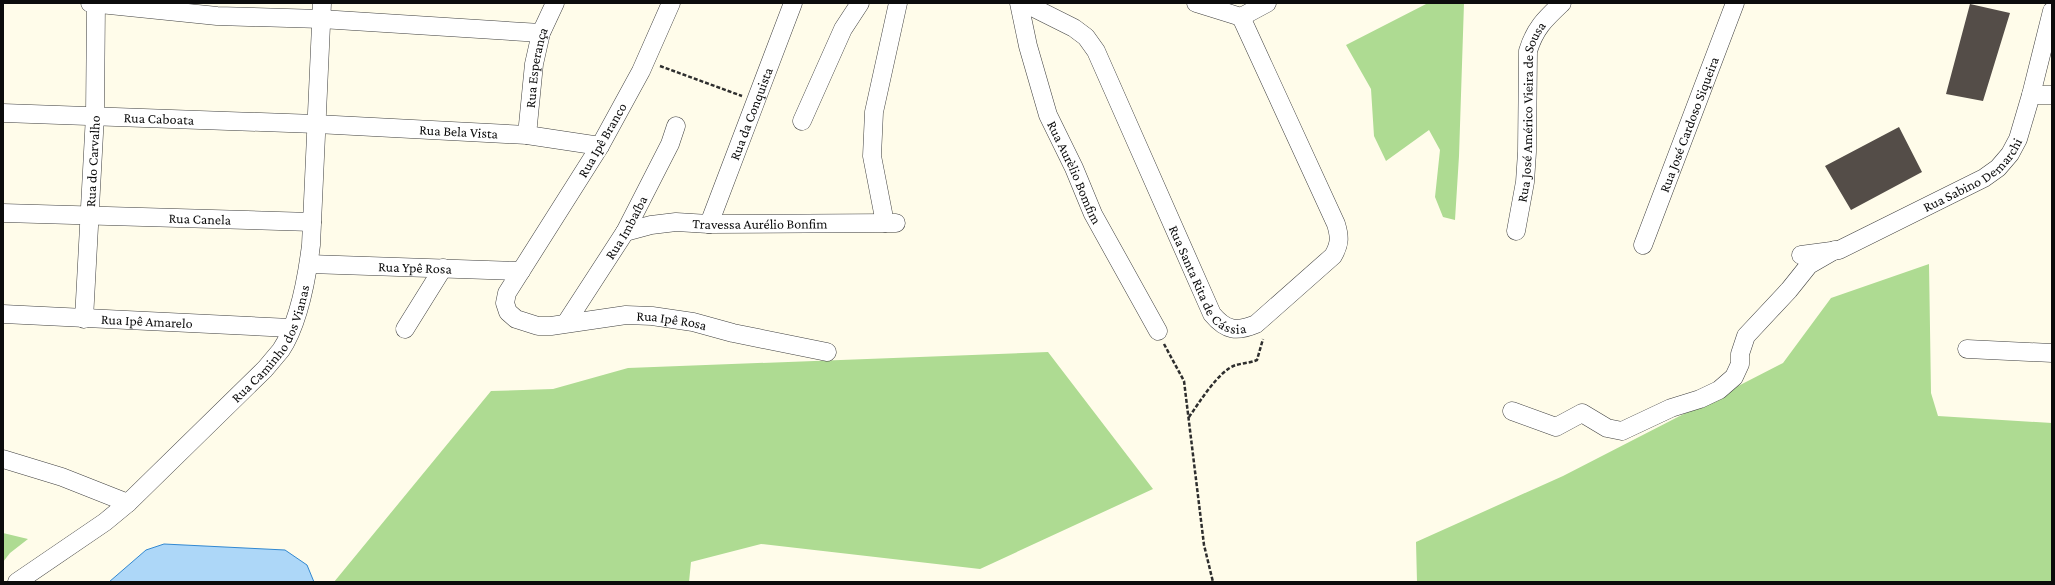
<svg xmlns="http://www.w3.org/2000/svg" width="2055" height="585" font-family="'Crimson Pro',serif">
	<rect width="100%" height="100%" fill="#fffcea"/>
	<path fill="#aedb92" d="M1428 3H1464L1459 156 1455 220 1443 217 1435 197 1440 150 1429 130 1386 161 1374 136 1371 89 1346 45Z
		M1929 264 1931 393 1938 416 2052 423V582H1417L1416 542 1563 476 1783 363 1831 298Z
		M1048 352 1153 489 980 569 761 544 691 562 689 582H334L491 391 553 389 628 368Z
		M3 533 28 539 10 553 3 562Z"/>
	<path fill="#add7f8" stroke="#3288d1" d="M164 544 285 550 307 565 314 582H109L146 550Z"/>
	<path fill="#544d48" d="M1970 4 2010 13 1983 101 1946 94Z
		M1899 127 1922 172 1851 210 1825 166Z"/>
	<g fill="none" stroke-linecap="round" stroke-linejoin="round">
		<defs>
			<g id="minor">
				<path d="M90 3 217 16 321 19 541 33"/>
				<path id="s1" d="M671 3 641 71 600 146 507 293 505 303 508 312 516 319 538 326H551L626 315 652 316 693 322 733 333 827 352"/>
				<path id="s2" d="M1019 3 1028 46 1048 115 1074 168 1093 214 1158 331"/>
				<path id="s3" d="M1024 3 1074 28 1086 37 1096 51 1212 314C1226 331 1237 332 1256 324L1333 256C1340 244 1340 237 1336 224L1241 17"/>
				<path d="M1196 3 1241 17 1267 3"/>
				<path d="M2031 95H2052"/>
				<path id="s4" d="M3 113 316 124 527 135 600 146"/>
				<path d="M802 121 843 29 860 3"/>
				<path id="s5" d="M527 135 534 64 541 33 555 3"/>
				<path id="s6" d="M3 213 312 222"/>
				<path d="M885 223 872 156 874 112 898 3"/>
				<path id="s7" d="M709 224 793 3"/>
				<path id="s8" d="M1516 231 1525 182 1527 152 1528 51C1535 28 1545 19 1562 3"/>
				<path id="s9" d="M625 232 651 225 676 222 709 224 896 223"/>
				<path id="s10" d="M1643 245 1735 3"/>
				<path id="s11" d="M1801 255 1839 250 1984 178 1998 168 2010 154 2018 139 2031 95 2052 11"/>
				<path id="s12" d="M309 264 521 271"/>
				<path id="s13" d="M3 314 291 328"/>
				<path id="s14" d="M84 319 95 115 96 3"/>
				<path id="s15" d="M566 323 625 232 670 144 676 126"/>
				<path d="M405 329 443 268"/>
				<path d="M1967 349 2052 353"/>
				<path d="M1512 411 1556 427 1582 413 1607 428 1622 431 1671 408 1700 399 1719 390 1734 377 1740 364V354L1746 336 1789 290 1809 265 1835 250"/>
				<path d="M3 459 62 477 128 503"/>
				<path id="s16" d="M17 582 105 522 128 503 265 369C270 363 276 356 281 350 299 323 307 277 311 245L322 3"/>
			</g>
		</defs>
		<use href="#minor" stroke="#3f3f3f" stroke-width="19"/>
		<path stroke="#2e2e2e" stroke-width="2.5" stroke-dasharray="4 2" stroke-linecap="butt" d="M660 66 742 96
			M1164 344 1184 381 1204 545 1213 582
			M1189 417C1199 403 1219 370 1236 365 1243 363 1250 363 1257 360L1263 339"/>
		<use href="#minor" stroke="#fff" stroke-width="18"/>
	</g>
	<g text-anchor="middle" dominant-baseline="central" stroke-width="4" stroke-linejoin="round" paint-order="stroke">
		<g font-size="14" fill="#0c0c0c" stroke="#fff">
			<text stroke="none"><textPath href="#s5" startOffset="68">Rua Esperança</textPath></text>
			<text stroke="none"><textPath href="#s7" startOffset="118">Rua da Conquista</textPath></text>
			<text stroke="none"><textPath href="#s8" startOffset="121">Rua José Américo Vieira de Sousa</textPath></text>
			<text stroke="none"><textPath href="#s4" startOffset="156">Rua Caboata</textPath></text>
			<text stroke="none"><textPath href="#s10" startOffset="129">Rua José Cardoso Siqueira</textPath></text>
			<text stroke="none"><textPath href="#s4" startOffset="456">Rua Bela Vista</textPath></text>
			<text transform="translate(602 140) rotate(-60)">Rua Ipê Branco</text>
			<text stroke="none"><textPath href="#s14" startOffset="158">Rua do Carvalho</textPath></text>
			<text stroke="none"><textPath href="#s2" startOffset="179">Rua Aurèlio Bomfim</textPath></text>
			<text stroke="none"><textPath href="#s11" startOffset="193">Rua Sabino Demarchi</textPath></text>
			<text stroke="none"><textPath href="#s6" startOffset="197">Rua Canela</textPath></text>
			<text stroke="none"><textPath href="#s9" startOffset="136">Travessa Aurélio Bonfim</textPath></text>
			<text stroke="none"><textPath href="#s15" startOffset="113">Rua Imbaíba</textPath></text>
			<text stroke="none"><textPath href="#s12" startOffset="106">Rua Ypê Rosa</textPath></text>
			<text stroke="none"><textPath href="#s3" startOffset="347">Rua Santa Rita de Cássia</textPath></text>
			<text stroke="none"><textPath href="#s1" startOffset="522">Rua Ipê Rosa</textPath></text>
			<text stroke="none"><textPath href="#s13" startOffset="144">Rua Ipê Amarelo</textPath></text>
			<text stroke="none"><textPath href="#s16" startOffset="353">Rua Caminho dos Vianas</textPath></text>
		</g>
	</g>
	<rect width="2055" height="585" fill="none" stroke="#0c0c0c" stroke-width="8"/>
</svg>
